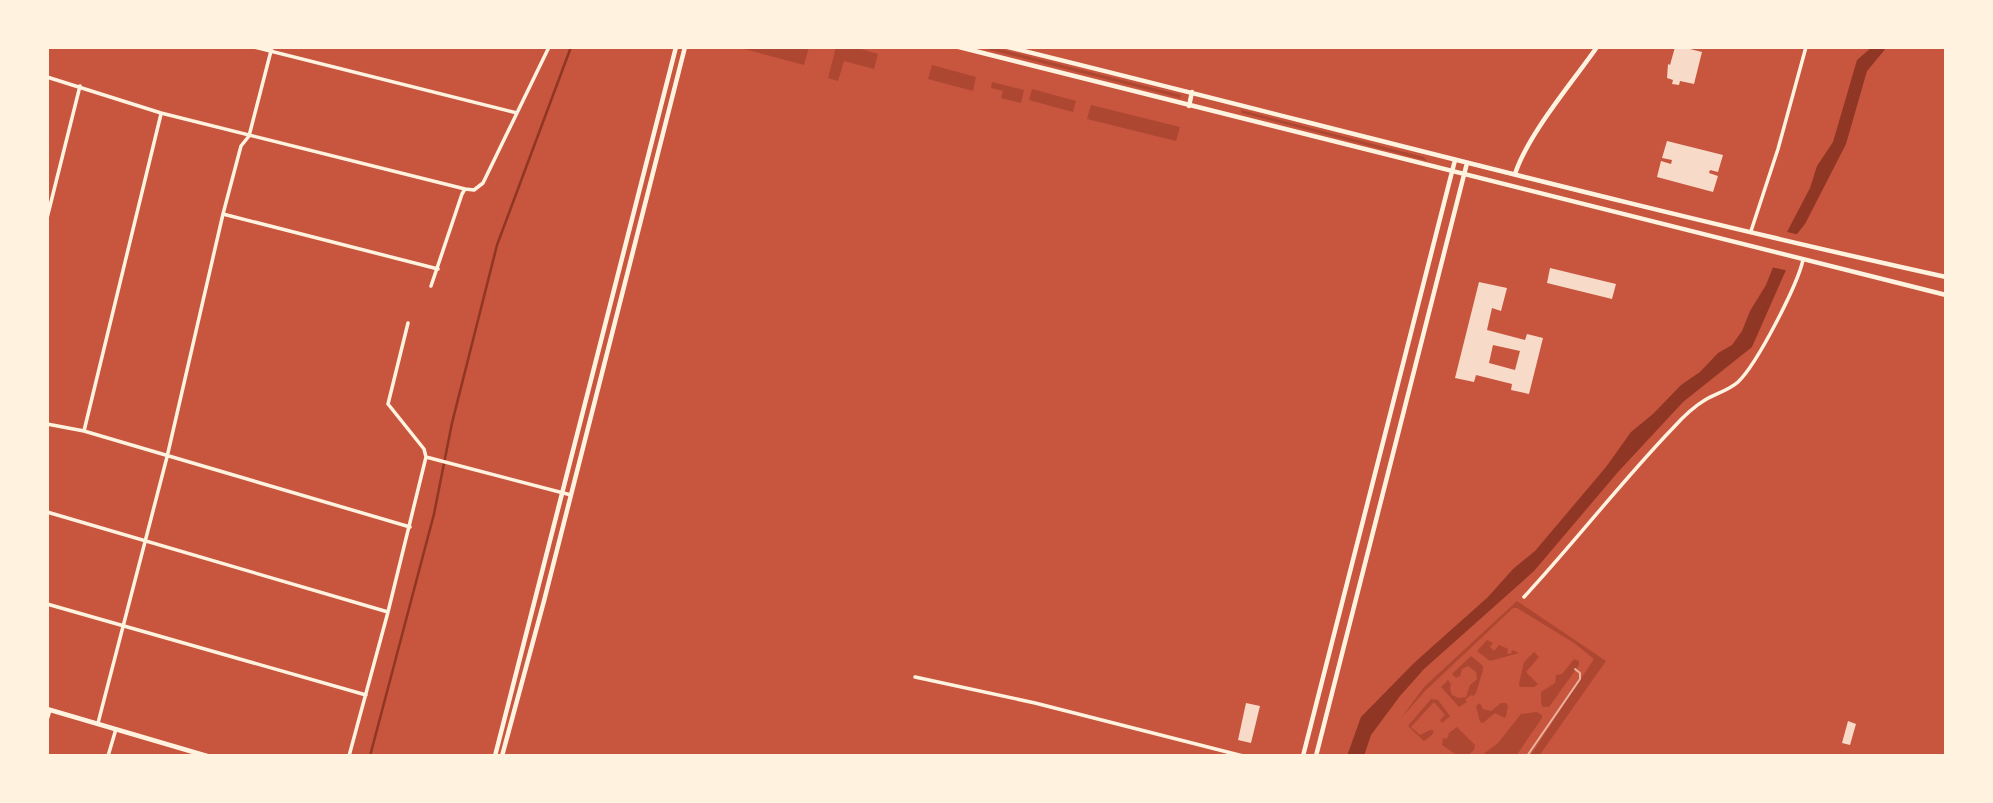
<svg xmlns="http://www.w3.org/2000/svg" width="1993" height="803" font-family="'Nunito Sans',sans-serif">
	<rect width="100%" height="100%" fill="#c8553d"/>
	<path fill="#ae4732" d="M737 47H809L804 65Z
		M836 47H855L878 54 874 69 844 61 838 81 828 78Z
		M978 47H991L1181 95 1180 98Z
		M932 65 976 77 973 91 928 79Z
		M992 82 1024 90 1021 103 1001 98 1003 91 991 88Z
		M1032 89 1076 101 1073 112 1029 100Z
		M1091 105 1180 127 1176 141 1087 119Z
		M1241 110 1424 157 1427 161 1242 113Z
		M1517 601 1606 661 1539 756H1530L1594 659 1574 643 1517 608H1513L1426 690 1402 717 1424 687Z
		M1487 640 1493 643 1490 647 1494 651 1499 645 1508 649 1507 653 1511 654 1512 650 1519 653 1490 661 1477 651Z
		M1534 652 1539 657 1526 672 1538 684 1534 687H1520L1519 684 1524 662Z
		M1471 656 1483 666V670L1476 693 1473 696 1471 695 1465 700 1467 702 1459 707 1441 687 1448 680 1451 684 1450 689 1452 695 1459 698 1466 697 1470 685 1477 679 1476 672 1468 666 1462 669 1460 676 1456 678 1452 674Z
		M1574 659 1579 661V665L1549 707H1543L1541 704V692L1555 683 1556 675 1562 674Z
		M1431 699 1438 700 1450 716 1442 723 1440 720 1445 715 1434 702 1411 727 1420 735 1430 730 1434 731 1432 735 1424 741 1408 726Z
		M1480 703 1483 709 1491 711 1501 703H1506L1508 706 1506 716 1505 718 1495 713 1483 723 1480 722 1476 706Z
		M1537 712 1542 715V718L1516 756H1481L1498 743 1521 714Z
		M1457 727 1475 745 1474 750 1467 756H1458L1442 745 1443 738 1446 739 1449 736 1448 734Z"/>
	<path fill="#8f3625" d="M1872 47H1887L1867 71 1846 144 1805 224 1797 234 1786 270 1752 347 1683 402 1618 472 1534 571 1424 669 1400 696 1371 735 1364 756H1347L1361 717 1414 663 1488 597 1513 569 1535 551 1606 467 1631 432 1653 414 1681 385 1700 372 1718 353 1732 345 1742 331 1750 311 1766 285 1787 232 1810 188 1817 166 1833 142 1857 60Z"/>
	<path fill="#c8553d" d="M1783 231 1800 235 1789 271 1771 267Z"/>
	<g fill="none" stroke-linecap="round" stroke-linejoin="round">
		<path stroke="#8f3625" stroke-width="2.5" d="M370 756 434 514 452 423 497 245 571 47"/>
	</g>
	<path fill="#f7dbc8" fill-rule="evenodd" d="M1675 47H1690V49L1702 52 1694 84 1680 81 1679 85 1672 84 1673 80 1667 78 1668 64 1670 65Z
		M1667 141 1723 155 1718 172 1710 170 1709 173 1718 176 1713 192 1657 177 1661 161 1671 164 1672 160 1662 158Z
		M1550 268 1616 284 1612 299 1547 283Z
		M1479 282 1507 288 1501 311 1492 308 1487 330 1525 340 1527 334 1543 338 1529 394 1511 390 1512 384 1476 375 1474 382 1455 378ZM1493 345 1520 351 1515 370 1489 363Z
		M1246 703 1260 706 1251 743 1238 740Z
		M1848 721 1856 724 1850 745 1842 743Z"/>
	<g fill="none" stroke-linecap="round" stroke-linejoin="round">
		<path stroke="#fff3e0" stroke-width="3.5" d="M254 47 517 113
			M47 77 161 113 465 189
			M223 214 438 269
			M47 218 80 86
			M1751 231 1778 149 1806 47
			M431 286 462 194 465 189 474 190 483 183 549 47
			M408 323 388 404 424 449 426 457
			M47 424 84 431 410 527
			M84 431 161 114
			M426 457 571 495
			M47 512 388 612
			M1524 597C1575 542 1621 482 1673 428 1682 418 1693 407 1705 400 1716 393 1728 391 1738 382 1757 364 1797 286 1803 260
			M47 604 366 695
			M915 677 1035 703 1243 756
			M47 720 50 710
			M98 723 167 457 223 214 241 146 249 136 272 47
			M108 756 116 729
			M349 756 388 612 426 457"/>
		<path stroke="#fff3e0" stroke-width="4.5" d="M47 709 207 756"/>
		<path stroke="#fff3e0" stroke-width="4.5" d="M959 47 1946 295
			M1008 47C1321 124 1632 208 1946 277
			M1189 106 1192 92
			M1515 174C1528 134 1572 83 1597 47
			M495 756 676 47
			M502 756 544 601 685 47
			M1303 756 1455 160
			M1316 756 1467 163"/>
		<path stroke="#e9b49f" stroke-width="2" d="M1527 756 1580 679V673L1575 669"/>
	</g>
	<rect width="1993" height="803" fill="none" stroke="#fff3e0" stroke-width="98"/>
</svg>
